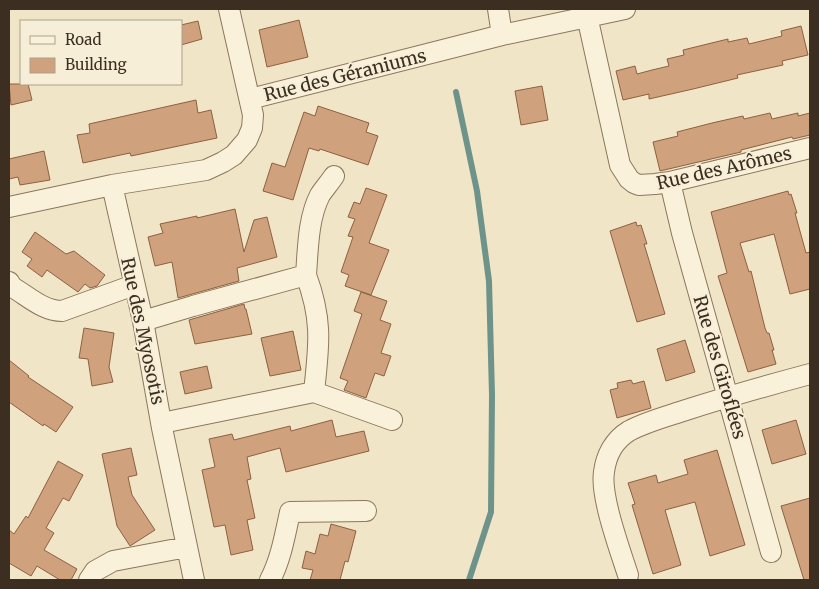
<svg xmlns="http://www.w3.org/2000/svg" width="819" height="589" font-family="Merriweather,serif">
	<rect width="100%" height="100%" fill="#f0e5c7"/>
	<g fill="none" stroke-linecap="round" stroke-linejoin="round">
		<path stroke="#6e938a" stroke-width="6" d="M456 92 477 191 489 281 492 395 491 512 469 580"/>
	</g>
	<path fill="#cfa17c" stroke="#8c6141" d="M299 20 308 57 267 67 259 30Z
		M198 21 202 39 181 45V25Z
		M801 26 808 55 782 61 783 65 737 75 738 78 693 89 649 99V94L623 100 616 71 635 66 637 74 652 70 669 66 667 59 684 55 683 50 728 39V42L747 38 749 44 782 36 781 31Z
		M9 84H28L32 100 11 105Z
		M542 86 548 120 521 125 515 91Z
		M196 100 198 113 211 110 217 138 131 156 130 153 83 163 77 135 90 133 89 124Z
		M318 106 369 123 366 132 378 136 368 165 320 149 319 151 309 148 293 200 263 191 272 163 285 167 304 112 315 116Z
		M770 113 772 119 798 113V116L810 113V135L793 139 792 137 741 150V152L660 171 653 142 678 136 677 132 712 123 743 116 744 119Z
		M44 151 50 180 20 185 18 177 9 179V159Z
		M366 188 387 195 369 243 389 250 371 295 345 286 349 275 341 272 353 237 348 236 355 219 348 217 354 202 360 204Z
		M788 191 789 195 791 194 797 213H795L806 253 810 252V289L790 294 774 234 740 243 749 272 751 271 765 328 767 333H769L774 350H772L776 364 748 372 718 276 727 273 711 212Z
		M235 209 244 252 254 220 267 217 277 257 237 268 239 281 178 298 172 262 155 266 148 237 163 233 160 224 197 216V218Z
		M636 222 637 226 641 225 647 244H644L648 257 665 314 637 322 610 231Z
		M35 232 66 254 74 251 105 275 97 286 90 288 85 284 78 292 47 270 42 277 27 266 32 259 22 252Z
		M361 292 387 301 380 320 391 324 381 353 391 356 384 376 375 373 366 398 344 390 348 381 340 378 362 314 354 311Z
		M244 304 245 309H246L252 334 195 344 189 320Z
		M84 328 114 333 109 367 113 382 92 386 88 359 79 358Z
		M293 331 301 370 270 376 261 338Z
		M685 340 695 372 666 381 657 349Z
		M9 360 29 376 28 377 73 407 56 432 44 424 43 426 9 402Z
		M207 366 212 388 185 394 180 372Z
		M631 380 633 384 644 381 651 408 617 418 610 390 618 388 617 383Z
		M332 420 336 437 364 431 369 451 286 472 280 448 247 457 251 479 247 480 255 518 247 520 253 550 231 555 225 525 214 527 202 470 215 467 209 439 232 434 234 440 290 426 291 431Z
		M796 420 806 454 772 464 762 430Z
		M131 448 137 475 128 477 132 495 155 530 130 546 117 526 102 454Z
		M717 450 745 545 710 556 695 502 665 510 681 565 653 574 632 505 635 504 628 483 656 475 658 483 688 474 684 460Z
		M58 461 83 475 69 501 63 498 46 528 54 533 44 550 77 569 71 580H60L37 566 31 576 9 563V530L14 534 26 516 28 518Z
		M810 498V580H804L781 506Z
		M331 524 356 531 348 562 345 561 340 580H310L313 570 302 568 306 551 315 554 320 534 328 536Z"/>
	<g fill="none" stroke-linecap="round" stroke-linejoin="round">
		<defs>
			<path id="minor" d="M498 9 502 35
				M587 16 620 165 629 179 634 183 639 185 655 184 670 182 810 148
				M250 99 502 35 625 9
				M670 182 682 233 771 552
				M112 185 143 321 162 428 194 580
				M9 207 112 185 206 170 223 162 234 155 247 140 252 128 253 115 229 9
				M306 275C323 321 319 345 314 392
				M9 282 12 287C28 296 43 311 62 311L134 285
				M143 321 193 306 306 275C308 249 308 218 320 195 324 189 330 182 334 176
				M162 423 314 392 392 420
				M628 575C620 550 600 496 604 472 606 456 614 440 629 431 645 422 668 416 686 410 727 397 769 385 810 374
				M89 580 95 571 113 561 187 547
				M270 580C281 559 285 535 290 512L366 511"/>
		</defs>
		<use href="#minor" stroke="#8c775c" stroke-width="22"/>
		<use href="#minor" stroke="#faf1db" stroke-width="20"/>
	</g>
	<g text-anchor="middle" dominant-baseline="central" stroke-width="4" stroke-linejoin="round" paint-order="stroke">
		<g font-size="18" fill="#3c2e20" stroke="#f7eed7">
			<text transform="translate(345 75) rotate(-14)">Rue des Géraniums</text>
			<text transform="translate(724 168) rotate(-13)">Rue des Arômes</text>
			<text transform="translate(143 331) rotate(78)">Rue des Myosotis</text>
			<text transform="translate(720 367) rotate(74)">Rue des Giroflées</text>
		</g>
	</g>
	<rect width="819" height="589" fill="none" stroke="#3c2e20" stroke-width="20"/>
	<rect x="20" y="20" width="162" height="65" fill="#f7eed7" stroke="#aca18e"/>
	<rect x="30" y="36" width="25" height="8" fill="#faf1db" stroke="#aca18e"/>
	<text x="65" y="45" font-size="15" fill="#3c2e20">Road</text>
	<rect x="30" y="58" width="25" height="15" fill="#cfa17c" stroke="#aca18e"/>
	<text x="65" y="70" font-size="15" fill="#3c2e20">Building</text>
</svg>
